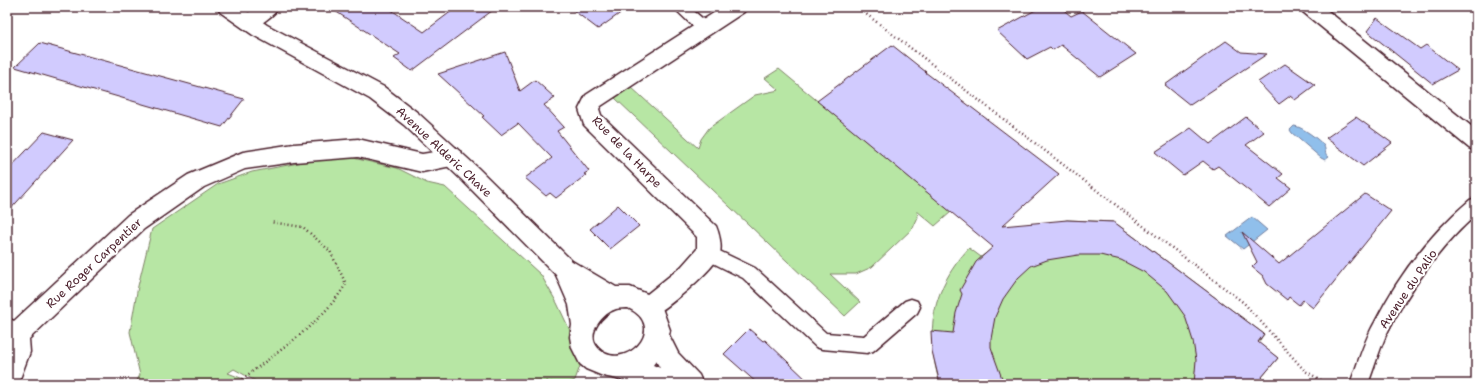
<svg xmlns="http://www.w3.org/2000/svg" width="1483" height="391" font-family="'Shantell Sans',sans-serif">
	<rect width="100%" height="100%" fill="#fff"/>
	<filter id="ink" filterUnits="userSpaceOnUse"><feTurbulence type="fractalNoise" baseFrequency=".025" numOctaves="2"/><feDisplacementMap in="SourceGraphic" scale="8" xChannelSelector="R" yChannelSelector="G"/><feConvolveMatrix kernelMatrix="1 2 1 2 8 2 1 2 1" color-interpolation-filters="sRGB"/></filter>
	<g filter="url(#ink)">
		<path fill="#b7e6a4" stroke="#808268" d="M779 69 951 212 935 226 917 211 918 217 913 228 872 267 856 274H830L860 302 845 316 615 98 631 87 698 148 701 139 709 128 755 95 779 90 765 78Z
			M340 155 397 168 427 183 445 187 541 275 557 303 583 358 575 380 566 384H261L234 369 228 373 256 384H135L140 375 130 332 138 286 152 229 218 184 252 172Z
			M1067 220 1114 222 1264 334 1258 343 1278 358 1256 384H940C924 332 932 288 969 248L981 257 1013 232Z"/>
		<path fill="#90bfeb" stroke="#747f9e" d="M1294 126C1301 126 1320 140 1324 146 1326 150 1324 154 1329 157L1325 160 1321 158 1292 133 1290 130Z
			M1252 217 1267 230 1243 249 1227 236Z"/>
		<path fill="#d1cbfe" stroke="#4a1f2b" d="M329 7H387L424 32 457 7H497L412 71 394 58 400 54Z
			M569 7H629L598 29Z
			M1041 7H1060L1071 16 1082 11 1136 54 1100 77 1061 45 1053 50 1050 47 1027 59 997 31Z
			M1377 18 1420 49 1426 45 1458 70 1433 84 1367 31Z
			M1226 41 1241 52 1267 54 1190 105 1165 85Z
			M40 43 244 99 222 127 15 67Z
			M892 45 926 72H925L1059 174 1002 226 1067 220 1114 222 1264 334 1258 342 1278 358 1256 384H1194L1196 360 1193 341 1185 316 1167 291 1144 272 1121 260 1100 255H1078L1047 260 1031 266 1018 278 1003 299 995 317 991 339V347L995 359 1004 384H940L932 351 931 331 953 333 956 313 962 294 960 290 976 262 993 247 817 101Z
			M505 52 520 91 535 80 555 98 544 105 564 127 557 131 589 171 584 174 586 175 556 198 550 193 546 196 525 178 552 158 518 123 501 135 482 117 484 116 438 74Z
			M1285 64 1315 85 1295 100 1290 96 1279 104 1258 82Z
			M1246 117 1264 132 1246 145 1283 174 1278 178 1291 188 1269 207 1218 166 1213 169 1203 161 1183 175 1155 152 1191 128 1210 144Z
			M1356 117 1392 143 1363 166 1326 138Z
			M44 132 73 140 7 213V171Z
			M1365 194 1391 211 1313 308 1303 300 1299 305 1289 297 1287 300 1267 284 1263 276 1252 267 1257 262 1242 232 1279 264Z
			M618 205 639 226 610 249 590 229Z
			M749 329 763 341 765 340 811 384H758L724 354Z"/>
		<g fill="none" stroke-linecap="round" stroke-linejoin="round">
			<defs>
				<path id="lane" d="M673 7H689L709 24 711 28 709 32 704 33 699 32Z
					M1476 198V215C1442 244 1406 294 1386 335 1379 351 1374 368 1368 384H1350C1358 363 1364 341 1375 322 1398 276 1431 233 1470 200Z
					M709 246 755 268 826 333 864 336 905 301 911 299 917 301 920 307 917 313 873 351 867 353 822 349 816 347 743 278 703 258 701 253 703 248Z"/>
				<path id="street" d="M256 7H279C276 14 256 29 248 29 246 29 244 28 242 27L239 22 242 17Z
					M723 7H746L744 12 601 106 599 109 601 115 716 226C719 233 722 245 720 253 717 268 663 312 649 318L641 315 637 307 641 299 681 267 697 249V237L584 125 579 109 586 95Z
					M358 139 422 154 453 149 461 152 464 158 461 164 422 172 358 157 294 162 245 169 204 187 144 229 29 339 30 352 18 384H7V318L14 321 128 215 188 175 243 152 294 144Z"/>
				<path id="secondary" d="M218 7H241L267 25 384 87 418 113 478 168 572 261 616 287H630L652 296 662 308 670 330 669 335 678 353 699 375 703 384H640L603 376 586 369 580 364 572 348 570 337 572 325 569 305 556 275 462 180 404 125 370 99 253 35 220 12ZM628 308C671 328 622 374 598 348 585 334 603 313 616 309 620 308 625 308 628 308ZM656 361 660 368 653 365Z
					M1301 7H1323L1476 130V151L1469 148 1303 12Z"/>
			</defs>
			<use href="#lane" stroke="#4a1f2b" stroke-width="3"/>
			<use href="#street" stroke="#4a1f2b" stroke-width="3"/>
			<use href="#secondary" stroke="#4a1f2b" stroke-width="3"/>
			<path stroke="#4a1f2b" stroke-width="2.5" stroke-dasharray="1 3" stroke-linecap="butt" d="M857 7 1244 303 1305 371 1328 384
				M236 384C275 353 319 327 346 284L330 251 303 227 270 222
				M539 384 547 382 556 384"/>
			<use href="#lane" fill="#fff" fill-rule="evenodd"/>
			<use href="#street" fill="#fff" fill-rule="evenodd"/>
			<use href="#secondary" fill="#fff" fill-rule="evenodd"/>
		</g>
	</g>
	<g text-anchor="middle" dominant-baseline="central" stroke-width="4" stroke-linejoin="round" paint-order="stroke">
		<g font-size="12" fill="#4a1f2b" stroke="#fff">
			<text transform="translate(444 152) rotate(43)">Avenue Alderic Chave</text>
			<text transform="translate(627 152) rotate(46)">Rue de la Harpe</text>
			<text transform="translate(94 263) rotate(-43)">Rue Roger Carpentier</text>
			<text transform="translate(1408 289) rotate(-56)">Avenue du Palio</text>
		</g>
	</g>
	<rect width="1483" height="391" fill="none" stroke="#fff" stroke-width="24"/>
	<rect x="12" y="12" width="1459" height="367" fill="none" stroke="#4a1f2b" stroke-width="1.5" filter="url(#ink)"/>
</svg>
